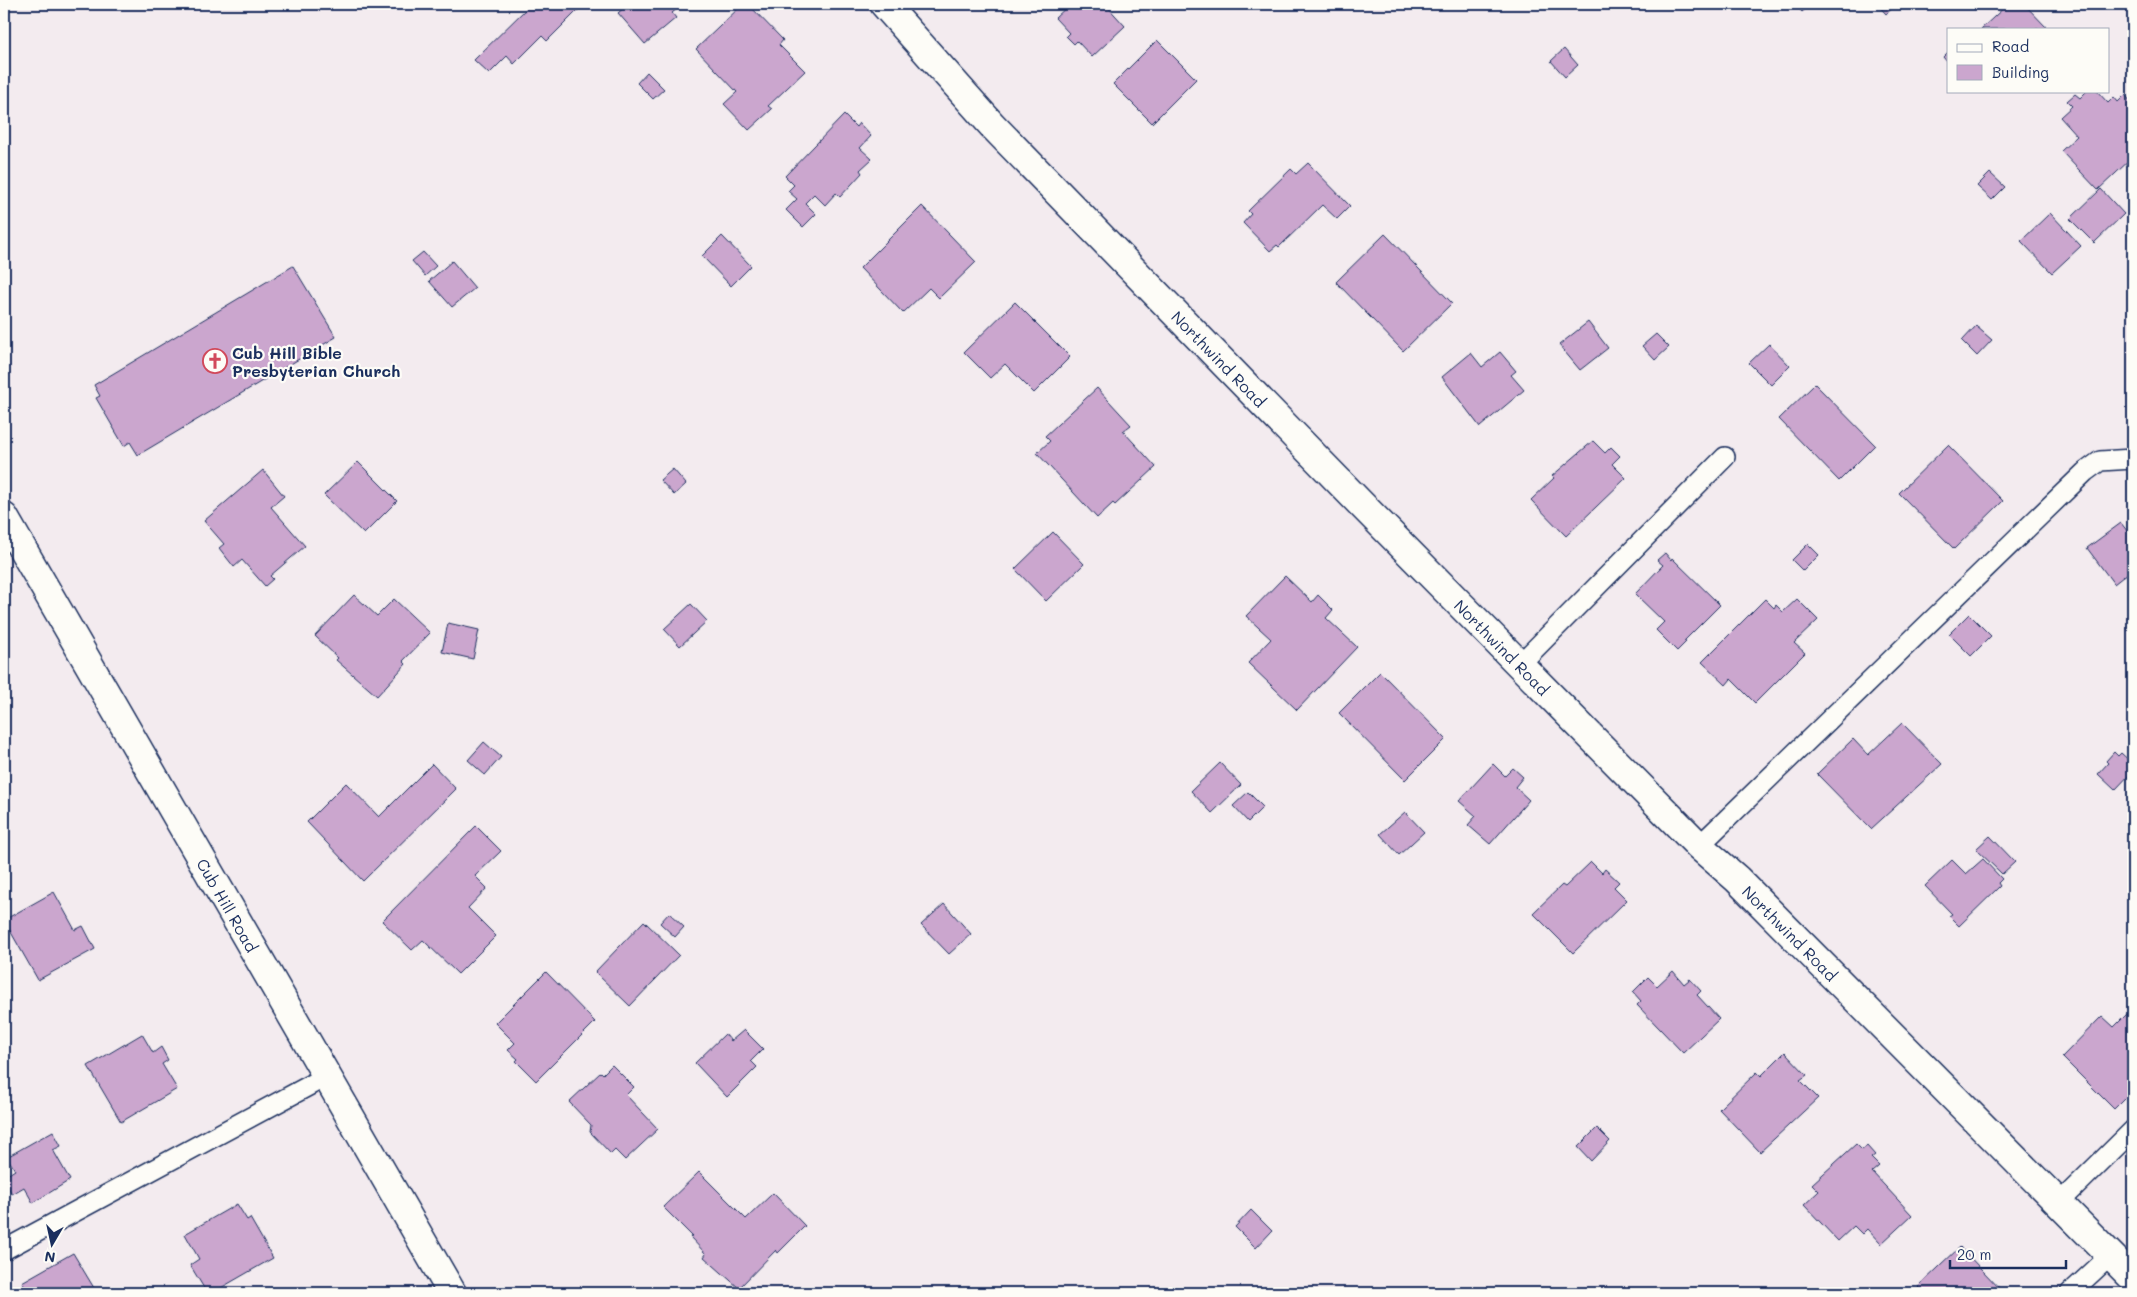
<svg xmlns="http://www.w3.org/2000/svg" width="2137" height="1297" font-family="Mali,sans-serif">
	<rect width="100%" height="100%" fill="#f3ebef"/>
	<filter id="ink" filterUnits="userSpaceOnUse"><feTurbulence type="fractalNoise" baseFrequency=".02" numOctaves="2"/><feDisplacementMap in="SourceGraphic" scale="10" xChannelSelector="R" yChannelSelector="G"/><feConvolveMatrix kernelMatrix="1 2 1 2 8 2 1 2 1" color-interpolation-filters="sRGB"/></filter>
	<g filter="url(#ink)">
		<path fill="#cba6ce" stroke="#1b2f5e" d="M531 4H584L547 41 542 36 514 64 507 56 489 74 474 60Z
			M628 4H683L672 13 676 18 645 44 618 13Z
			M743 4H748L783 40 779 45 805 71 768 106 772 109 749 130 724 104 737 92 696 49Z
			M1066 4H1105L1125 26 1092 57 1077 41 1074 44 1066 36 1069 33 1055 18 1068 6Z
			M1795 4H1811L1802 12Z
			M1877 4H1897L1886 14Z
			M2008 4H2024L2048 29H1981Z
			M1157 40 1196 79 1152 123 1113 84Z
			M1564 49 1578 65 1565 77 1551 61Z
			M1948 52V63L1943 57Z
			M647 72 664 89 653 99 637 83Z
			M2087 91H2097L2108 103 2114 97 2118 102 2125 95 2133 104V157L2098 190 2061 151 2077 136 2060 117 2072 106 2067 101 2075 94 2080 98Z
			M844 115 856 127 859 123 871 136 860 148 872 159 860 170 862 173 840 197 836 193 825 205 814 194 805 203 816 214 803 227 786 210 797 199 788 191 794 185 785 176Z
			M1308 163 1350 206 1337 219 1322 205 1279 247 1277 245 1270 251 1243 223 1251 214 1248 211 1291 169 1296 174Z
			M1990 173 2005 187 1992 200 1977 186Z
			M2101 189 2124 214 2094 243 2070 219Z
			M922 206 976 262 939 298 929 288 903 313 860 268Z
			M2050 213 2081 246 2052 273 2021 241Z
			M1385 234 1452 303 1403 351 1336 282Z
			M722 236 751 266 731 286 702 256Z
			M423 252 436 266 425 276 412 261Z
			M452 261 475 288 452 307 429 281Z
			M293 266 336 337 138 455 130 442 124 446 96 398 100 396 94 385Z
			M1015 302 1070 357 1034 393 1005 364 990 378 964 352Z
			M1588 322 1608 348 1580 370 1559 345Z
			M1976 326 1992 340 1977 356 1962 341Z
			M1656 334 1669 347 1655 360 1642 346Z
			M1769 344 1790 366 1771 385 1749 363Z
			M1500 352 1516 371 1511 375 1524 390 1480 427 1442 377 1471 353 1482 367Z
			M1815 384 1875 445 1839 481 1779 419Z
			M1097 388 1131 425 1123 431 1156 467 1115 505 1113 503 1097 518 1037 453 1050 441 1045 436Z
			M1593 441 1605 453 1611 447 1620 456 1612 464 1626 478 1566 536 1531 500 1554 478 1552 476Z
			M1948 445 2003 501 1954 549 1899 493Z
			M358 462 397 501 364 534 324 495Z
			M673 469 686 484 674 495 660 480Z
			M263 470 284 496 271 507 305 546 270 576 273 579 265 586 242 560 234 567 219 548 224 544 204 521Z
			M2121 523 2128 532 2133 527V569L2114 584 2087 548Z
			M1053 532 1084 564 1046 601 1015 569Z
			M1808 544 1819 555 1803 571 1792 560Z
			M1665 553 1671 560 1672 558 1720 605 1684 641 1686 642 1677 651 1656 630 1664 622 1635 594 1663 565 1657 560Z
			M1285 576 1312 602 1318 595 1333 610 1326 618 1357 647 1297 710 1248 663 1271 639 1246 616Z
			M354 595 377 616 394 599 430 633 403 661 406 664 377 696 336 660 338 658 315 636Z
			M1765 599 1774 608 1776 605 1783 612 1797 599 1818 620 1794 643 1805 653 1755 703 1731 679 1726 685 1702 662Z
			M691 604 707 621 680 646 664 629Z
			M1969 614 1991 636 1971 656 1949 634Z
			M448 623 479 630 473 659 442 652Z
			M1380 672 1446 739 1405 780 1339 713Z
			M1902 723 1942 764 1871 829 1817 774 1853 739 1868 755Z
			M484 742 501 757 485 775 468 760Z
			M2114 752 2118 756 2121 753 2133 764V771L2115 790 2098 774 2108 763 2106 761Z
			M1220 763 1241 785 1212 813 1191 791Z
			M432 764 456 789 363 881 307 822 346 783 379 817Z
			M1493 764 1505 776 1513 768 1523 777 1515 787 1529 800 1490 844 1468 825 1476 816 1459 801Z
			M1248 792 1263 807 1248 822 1233 806Z
			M1405 812 1424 832 1399 855 1380 834Z
			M476 826 501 851 475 876 487 888 468 908 496 936 458 974 423 940 412 950 382 921Z
			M1990 836 2015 862 2002 874 1976 849Z
			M1983 859 2002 879 1998 883 2000 886 1959 926 1949 916 1952 914 1925 886 1952 860 1966 874Z
			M1591 862 1602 873 1605 869 1619 882 1614 887 1627 900 1573 953 1533 913 1562 885 1565 887Z
			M54 892 75 930 83 926 95 949 38 980 4 920Z
			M944 904 971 934 949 954 921 925Z
			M669 913 684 927 675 937 660 923Z
			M644 921 679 955 630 1006 595 972Z
			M1673 971 1684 984 1690 979 1701 991 1697 995 1719 1019 1683 1053 1637 1005 1641 1001 1633 992 1648 977 1657 986Z
			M546 972 595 1022 536 1081 516 1061 518 1059 508 1050 515 1043 495 1023Z
			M2129 1012 2133 1017V1090L2114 1109 2062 1057 2102 1016 2114 1027Z
			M744 1030 763 1049 751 1061 757 1067 727 1097 695 1063 725 1034 731 1041Z
			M142 1034 153 1053 161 1047 168 1060 162 1064 177 1089 121 1122 88 1066Z
			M1785 1052 1807 1075 1800 1080 1818 1098 1760 1152 1719 1109 1757 1072 1761 1076Z
			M612 1065 634 1087 626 1095 658 1129 625 1160 615 1150 611 1154 590 1132 591 1125 569 1102 601 1072 603 1074Z
			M1597 1128 1610 1141 1591 1161 1578 1147Z
			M53 1131 61 1146 53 1150 70 1180 33 1203 24 1187 12 1194 4 1180V1177L15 1170 7 1157Z
			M1856 1144 1862 1150 1867 1146 1875 1155 1871 1158 1879 1166 1872 1172 1912 1215 1881 1244 1867 1229 1862 1234 1854 1226 1838 1241 1804 1205 1819 1191 1812 1184Z
			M699 1172 746 1219 773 1193 805 1226 778 1253 776 1250 739 1288 704 1257 706 1254 690 1237 692 1236 663 1207Z
			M237 1204 247 1220 250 1218 273 1258 212 1293H207L190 1265 199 1259 185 1234Z
			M1251 1210 1272 1231 1256 1248 1235 1227Z
			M1960 1247 2004 1293H1924L1918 1287Z
			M73 1253 97 1293H29L22 1282Z"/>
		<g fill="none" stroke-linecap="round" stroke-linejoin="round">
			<defs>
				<path id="lane" d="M1520 664 1725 457
					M1699 846 2085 472 2100 461 2133 459
					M2059 1203 2133 1130
					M4 1250 327 1076
					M2070 1293 2111 1255"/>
				<g id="street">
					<path id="s1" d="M884 4 992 125 1362 505 1699 846 1737 879 2133 1278"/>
				</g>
				<g id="secondary">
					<path id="s2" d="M4 517 452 1293"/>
				</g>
			</defs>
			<use href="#lane" stroke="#1b2f5e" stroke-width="22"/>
			<use href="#street" stroke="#1b2f5e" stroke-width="31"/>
			<use href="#secondary" stroke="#1b2f5e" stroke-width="31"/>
			<use href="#lane" stroke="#fdfcf7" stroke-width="19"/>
			<use href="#street" stroke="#fdfcf7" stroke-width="28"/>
			<use href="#secondary" stroke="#fdfcf7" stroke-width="28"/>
		</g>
	</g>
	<defs>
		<symbol id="church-ring" viewBox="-11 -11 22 22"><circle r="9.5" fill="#fdfcf7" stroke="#d1495b" stroke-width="1.5"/><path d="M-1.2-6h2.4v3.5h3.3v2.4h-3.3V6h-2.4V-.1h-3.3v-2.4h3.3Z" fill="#d1495b"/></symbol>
	</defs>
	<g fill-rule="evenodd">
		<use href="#church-ring" x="201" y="347" width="28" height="28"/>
	</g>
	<g text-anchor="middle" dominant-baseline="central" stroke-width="4.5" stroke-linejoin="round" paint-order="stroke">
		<g font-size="16" font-weight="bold" fill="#1b2f5e" stroke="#fdfcf7" text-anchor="start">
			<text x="232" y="352">Cub Hill Bible<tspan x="232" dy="18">Presbyterian Church</tspan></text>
		</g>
		<g font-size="16" fill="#1b2f5e" stroke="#fdfcf7">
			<text stroke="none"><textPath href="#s1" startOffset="488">Northwind Road</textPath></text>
			<text stroke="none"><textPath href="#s1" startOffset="892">Northwind Road</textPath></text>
			<text stroke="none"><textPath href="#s2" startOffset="448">Cub Hill Road</textPath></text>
			<text stroke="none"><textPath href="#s1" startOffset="1298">Northwind Road</textPath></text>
		</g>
	</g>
	<rect width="2137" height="1297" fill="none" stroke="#fdfcf7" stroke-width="20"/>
	<rect x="10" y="10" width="2117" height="1277" fill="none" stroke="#1b2f5e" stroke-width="2" filter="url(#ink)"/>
	<rect x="1947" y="28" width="162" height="65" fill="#fdfcf7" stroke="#a3aaba"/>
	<rect x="1957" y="44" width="25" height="8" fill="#fdfcf7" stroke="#a3aaba"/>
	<text x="1992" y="52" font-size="15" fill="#1b2f5e">Road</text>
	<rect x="1957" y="65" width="25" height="15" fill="#cba6ce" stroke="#a3aaba"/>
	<text x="1992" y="78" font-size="15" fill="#1b2f5e">Building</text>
	<g transform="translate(52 1244) rotate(189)" stroke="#fdfcf7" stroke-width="4" paint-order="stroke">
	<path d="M0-4L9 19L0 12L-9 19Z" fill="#1b2f5e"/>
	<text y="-8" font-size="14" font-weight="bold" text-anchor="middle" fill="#1b2f5e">N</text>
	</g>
	<path d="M1950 1260v8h116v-8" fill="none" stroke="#1b2f5e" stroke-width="2.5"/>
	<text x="1957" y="1260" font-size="15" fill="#1b2f5e" stroke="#fdfcf7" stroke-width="4" paint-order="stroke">20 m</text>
</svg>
